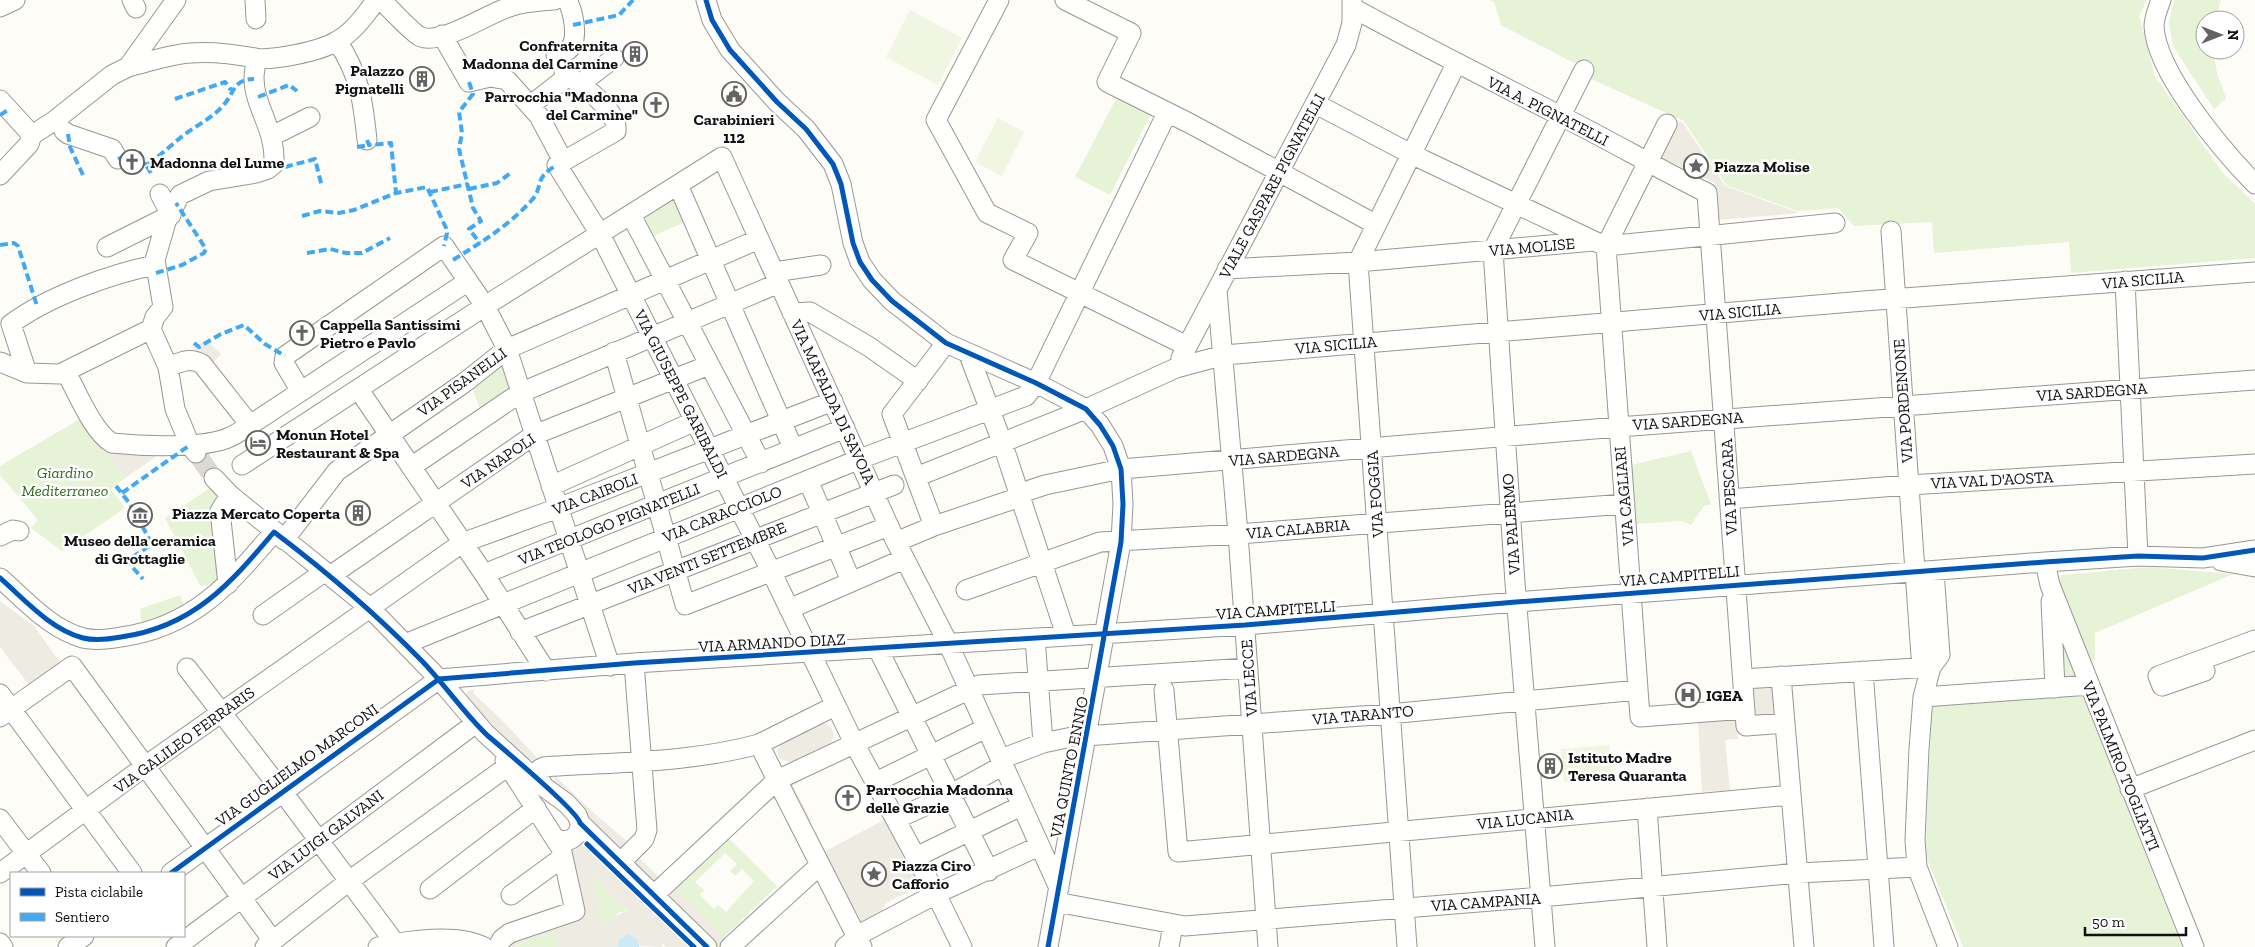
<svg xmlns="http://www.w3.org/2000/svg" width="2255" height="947" font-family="'Zilla Slab',serif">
	<rect width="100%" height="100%" fill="#fdfcf7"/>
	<path fill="#e7f3d7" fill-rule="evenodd" d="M1489 0H2147L2139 16 2155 76 2222 172 2255 204V258L2071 273 2069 242 1934 253 1932 222 1854 226 1838 208 1797 211 1726 185 1684 121 1589 78 1588 60 1574 63 1501 25 1494 2Z
		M2174 0H2221L2215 20H2205V50H2213L2217 73 2226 98 2214 109 2173 46 2169 23Z
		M1117 97 1151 114 1110 195 1075 177Z
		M677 193 689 220 651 237 641 215Z
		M505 358 515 391 482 413 471 385Z
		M85 416 125 478 111 489 125 508 62 551 31 528 38 520 0 475V466Z
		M1691 451 1711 504 1704 506 1691 525 1682 521 1635 524 1631 465Z
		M213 486 222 497V580L201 587 165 518Z
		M2148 567 2233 574 2095 633V660L2091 661 2058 582 2062 575Z
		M180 595 187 613 143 630 140 609Z
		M2062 638 2078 678 2065 679Z
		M2083 694 2182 947H1963L1925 854 1932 705Z
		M726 836 777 886 722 939 675 888ZM725 853 737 864 730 871 735 876 742 869 754 881 726 912 718 905 714 909 700 895 704 890 695 882Z
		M591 874 628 911 618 913 602 928Z
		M554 932 558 947H518L516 945Z"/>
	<path fill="#f0f6e1" d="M910 10 962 38 938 85 886 57Z
		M998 118 1024 132 1002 176 975 162Z
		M1609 745 1612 777 1564 782 1561 749Z"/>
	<path fill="#edebe2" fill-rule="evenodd" d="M1675 119 1683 123 1725 186 1799 213 1718 220 1715 183 1656 155Z
		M206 340 221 354 210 366 193 348Z
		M164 451 125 478 108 452H144Z
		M0 601 34 626 61 664 30 686 0 647Z
		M1776 685 1779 718 1754 720 1751 687Z
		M469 690H475L473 693 503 721 539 760H529L525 757 468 701 466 694Z
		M1736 720 1738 739 1725 740 1730 790 1702 792 1698 722Z
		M818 724H826L832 729 834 736 831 743 791 762 780 759 777 752 781 742Z
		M847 749 851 750 889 822 888 825 902 851 905 847 909 855 906 860 920 887 925 883 930 893 920 898 915 889 891 900 881 908 884 911 868 920 870 925 862 930 857 921 860 918 828 863 825 864 819 855 783 786 787 779ZM848 751 884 820 822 853 809 827 811 820 793 786 811 774 810 771Z
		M555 776 597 816 633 846 623 850 555 785 553 782Z
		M579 841 689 947H666L662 943V947L618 945V947H558L554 932 516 945 518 947H503V944L580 915 567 853ZM591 874 628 911 610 918 602 927Z
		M635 854 658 876 663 880 655 883 632 862Z
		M675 888 726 943 722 947H717L710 940 711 937 670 896Z"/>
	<path fill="#cde8f7" d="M629 934 638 940 639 947H618L619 940Z"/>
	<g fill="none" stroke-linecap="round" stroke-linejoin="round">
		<path stroke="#dad9d4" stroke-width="19" stroke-dasharray="19 9" stroke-linecap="butt" d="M199 457 214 478"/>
		<defs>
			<path id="minor" d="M132 0 136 8
				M255 0 256 19
				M381 0C389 7 413 34 421 37 443 45 490 12 512 6 525 2 540 1 554 0
				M706 0 712 20 730 50 777 102 806 129 833 164 841 184 853 243 860 262 872 280 892 301 946 343 1036 383 1086 409 1100 425 1113 446 1121 469 1123 504 1121 542 1048 947
				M999 0 936 120 987 213 1028 233 1013 260 1187 346
				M1065 0 1131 33 1107 82 1191 124 1375 224
				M2161 0C2158 8 2154 18 2154 26 2156 73 2223 151 2255 184
				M0 7 15 0
				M1353 8C1421 45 1490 80 1559 115 1609 140 1657 168 1707 193L1746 726 1785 723
				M442 35 469 82 490 77 507 80 539 116 563 161
				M337 41C360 75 363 101 367 140
				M558 58 556 55C560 54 565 53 568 50 580 41 573 11 567 0
				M128 67C149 62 170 54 191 53 213 51 234 54 255 58 273 61 321 51 337 41 352 33 366 15 376 0
				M564 71C568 78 572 79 579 83 592 93 618 113 616 131L557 165 600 234 771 571 854 743 936 894 962 947
				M580 84 614 58
				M0 100 32 135
				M1316 104 1411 154 1594 241
				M531 105 567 77
				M1667 124 1606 246 1640 717 1745 709
				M64 131 68 134 112 149 118 159
				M272 136 310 117
				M0 175 29 144 32 135 54 121 112 75 128 67 176 0
				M678 185 793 448
				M631 215 761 463
				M1891 231 1921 656 1931 667
				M107 247 171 215 160 194
				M1227 269 1358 262 1594 241 1606 246 1835 223
				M774 272 821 265
				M2125 281 2138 556
				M1217 290 1238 534 1268 947
				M792 313 810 312 868 346 918 381
				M151 329 155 317 163 307 155 260 166 222 180 195 209 181 256 173 268 169 274 164C276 129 254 107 254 78 254 71 256 65 256 58
				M151 329 168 367 175 409 190 445 196 453
				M614 352 685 605 889 526
				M969 355 1002 442 1066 635
				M1181 358 1346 45 1352 23V0
				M0 362 27 373 60 374 151 329
				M168 367C181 362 189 357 202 364L250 425
				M66 372C77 392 93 432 112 443 140 446 206 449 230 437 237 434 243 429 250 425L467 282
				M27 373 11 324C47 297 110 274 155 265
				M300 390 284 363 285 356 444 246 485 306 507 349 610 666
				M359 390 484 574 546 671
				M242 465 485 306 722 157 896 542 948 643 1059 888
				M411 467 520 393 779 283
				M916 477 1086 409 1176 368 1224 355 1864 301 2255 272
				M214 478 230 495 370 608 439 679 485 733 544 787 566 803 577 815 580 823 707 947
				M808 480 851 581
				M551 486 695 421
				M1018 494 1045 485 1121 469 1618 427 2255 380
				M1729 499 1909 485 2255 464
				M934 526 892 414 946 343
				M0 536 13 530 19 531
				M284 540 337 471 464 383 507 349 759 239
				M896 542 934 526 1020 497
				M2221 561 2255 567
				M2045 562 2050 585 2194 947
				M1934 571 1940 655 1931 667 1923 697 1919 749 1915 840 1917 867 1948 947
				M484 574 845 428
				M330 576 534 435 709 365
				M0 578C25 600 50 629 83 638 95 641 110 639 121 637 193 627 230 584 274 532
				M228 584 220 511 230 495
				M966 590 1100 542 1238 534 1625 504
				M2051 601 2055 688
				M789 609 904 559
				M263 615 324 572
				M520 632 894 485
				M1035 638 1043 743
				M405 644 860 459 1026 396 1036 383 1167 113
				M878 649 989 871
				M2200 661 2205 671 2162 686 2158 676 2255 640
				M187 668 282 791 398 947
				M1863 671 1884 947
				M1781 676 1804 947
				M439 679 634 663 1245 625 1516 602 2045 562 2138 556 2203 558 2255 550
				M1743 679 1931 667
				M1164 690 1178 852 1791 795
				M0 694 132 873
				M1923 697 2090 685
				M835 706 759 744 777 780 979 685 1248 668
				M0 717 72 666 273 941
				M1001 759 1043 743 1072 737 1389 714 1638 690
				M876 782 986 728
				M544 787 538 776 540 769 544 767C614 762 691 763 759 744
				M2130 789 2255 740
				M1647 808 1657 947
				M0 819 41 873
				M896 819 951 794 1004 765
				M556 839C570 844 580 836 580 823
				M916 857 1021 806
				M621 862 644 839 647 830 634 663
				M0 873 144 767 462 543 558 508 833 401
				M171 873 439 679
				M430 889 536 808
				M511 895 563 857
				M654 895 777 780 862 947
				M1056 902 1185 926 1541 897 1798 873 1917 867
				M0 943 3 947
				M68 947 84 936
				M176 947 476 723
				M265 947 349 881 508 766
				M378 947C408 940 457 933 484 947
				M498 947 502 939 510 933 575 911 561 848 505 761
				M730 947 820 865
				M845 947 864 932 936 894 1039 846
				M1169 947 1173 925
				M1407 947 1358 262 1456 64
				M1545 947 1515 583 1493 250 1584 70"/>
		</defs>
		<use href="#minor" stroke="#979795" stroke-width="21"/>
		<use href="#minor" stroke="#fffffe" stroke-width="19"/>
		<path stroke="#3fa9f5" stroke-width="4" stroke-dasharray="8 4" stroke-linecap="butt" d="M573 25 619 15 633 0
			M469 82 473 94 459 112 462 133 459 149 473 208 481 221 469 229 480 243
			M258 97 289 85 297 91
			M175 99 225 82 231 90
			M0 115 8 110
			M68 134 70 147 83 175
			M367 140 369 145 391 143 396 193
			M357 147 369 145
			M118 159 138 150 146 165
			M285 167 315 159 322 187
			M151 173 146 165C159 157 169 147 180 138 196 125 214 118 226 102 235 90 235 79 254 79
			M469 189 497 183 512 172
			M430 192 468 184
			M302 216 320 211 339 213 354 210 396 193 427 187 446 228 447 233 444 246
			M0 245 14 243 18 246 37 306
			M307 253 330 249 346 253H362L390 238
			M453 260C483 241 507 227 531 201 545 186 532 179 557 165
			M156 273 182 265 204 253 206 249 176 203
			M194 343 199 347 221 334 244 325 265 344 285 356
			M116 486 130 504 152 544 127 561 143 579
			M122 493 190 445"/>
		<defs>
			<path id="cycleway" d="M706 0 712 20 730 50 777 102 806 129 833 164 841 184 853 243 860 262 872 280 892 301 946 343 1036 383 1086 409 1100 425 1113 446 1121 469 1123 504 1121 542 1048 947
				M0 578C25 600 50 629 83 638 95 641 110 639 121 637 193 627 230 584 274 532 327 572 376 614 422 661 445 685 464 713 487 735 502 748 578 811 580 823L707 947
				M439 679 634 663 1245 625 1516 602 2045 562 2138 556 2203 558 2255 550
				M587 844 694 947
				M171 873 439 679"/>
		</defs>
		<use href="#cycleway" stroke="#fff" stroke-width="8"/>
		<use href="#cycleway" stroke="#0057b8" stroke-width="5"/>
	</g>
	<defs>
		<symbol id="building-ring" viewBox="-11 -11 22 22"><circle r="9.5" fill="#fff" stroke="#646362" stroke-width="1.5"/><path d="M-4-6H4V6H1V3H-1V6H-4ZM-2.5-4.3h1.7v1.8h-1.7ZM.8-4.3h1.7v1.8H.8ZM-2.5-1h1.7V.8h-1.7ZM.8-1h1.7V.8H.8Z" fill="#646362"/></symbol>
		<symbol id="civic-ring" viewBox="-11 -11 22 22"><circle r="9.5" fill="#fff" stroke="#646362" stroke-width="1.5"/><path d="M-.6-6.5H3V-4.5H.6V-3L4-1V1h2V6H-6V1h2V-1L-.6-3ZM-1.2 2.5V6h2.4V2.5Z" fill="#646362"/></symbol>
		<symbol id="church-ring" viewBox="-11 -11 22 22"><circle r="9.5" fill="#fff" stroke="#646362" stroke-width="1.5"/><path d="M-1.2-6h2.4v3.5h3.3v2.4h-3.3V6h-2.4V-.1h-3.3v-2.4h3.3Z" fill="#646362"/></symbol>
		<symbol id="sight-ring" viewBox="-11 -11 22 22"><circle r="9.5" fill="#fff" stroke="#646362" stroke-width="1.5"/><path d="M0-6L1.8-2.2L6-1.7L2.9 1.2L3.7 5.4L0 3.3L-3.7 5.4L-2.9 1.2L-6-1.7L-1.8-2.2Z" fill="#646362"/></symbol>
		<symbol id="hotel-ring" viewBox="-11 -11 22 22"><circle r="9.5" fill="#fff" stroke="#646362" stroke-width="1.5"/><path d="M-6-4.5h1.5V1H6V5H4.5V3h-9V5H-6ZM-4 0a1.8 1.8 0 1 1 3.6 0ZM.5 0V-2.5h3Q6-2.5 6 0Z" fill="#646362"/></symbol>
		<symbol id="museum-ring" viewBox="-11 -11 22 22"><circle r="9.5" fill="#fff" stroke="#646362" stroke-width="1.5"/><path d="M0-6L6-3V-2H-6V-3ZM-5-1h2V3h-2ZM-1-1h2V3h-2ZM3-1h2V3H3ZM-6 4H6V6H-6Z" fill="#646362"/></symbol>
		<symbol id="hospital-ring" viewBox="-11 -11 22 22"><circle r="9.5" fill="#fff" stroke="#646362" stroke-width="1.5"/><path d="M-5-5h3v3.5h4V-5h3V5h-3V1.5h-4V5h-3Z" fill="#646362"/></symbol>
	</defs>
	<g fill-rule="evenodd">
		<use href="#building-ring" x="621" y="40" width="28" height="28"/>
		<use href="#building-ring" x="408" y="65" width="28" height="28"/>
		<use href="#civic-ring" x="720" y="80" width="28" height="28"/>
		<use href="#church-ring" x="642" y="91" width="28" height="28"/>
		<use href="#church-ring" x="118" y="148" width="28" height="28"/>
		<use href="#sight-ring" x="1682" y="152" width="28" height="28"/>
		<use href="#church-ring" x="288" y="319" width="28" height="28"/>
		<use href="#hotel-ring" x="244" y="429" width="28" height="28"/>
		<use href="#building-ring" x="344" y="499" width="28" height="28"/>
		<use href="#museum-ring" x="126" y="501" width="28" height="28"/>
		<use href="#hospital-ring" x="1674" y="681" width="28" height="28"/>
		<use href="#building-ring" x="1536" y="752" width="28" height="28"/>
		<use href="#church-ring" x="834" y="784" width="28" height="28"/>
		<use href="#sight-ring" x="860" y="860" width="28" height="28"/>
	</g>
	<g text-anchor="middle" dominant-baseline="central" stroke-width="5" stroke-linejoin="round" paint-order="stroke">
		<g font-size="16" font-weight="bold" fill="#111" stroke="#fff" text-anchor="start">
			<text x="618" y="45" text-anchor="end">Confraternita<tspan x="618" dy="18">Madonna del Carmine</tspan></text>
			<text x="404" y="70" text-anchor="end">Palazzo<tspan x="404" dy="18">Pignatelli</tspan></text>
			<text x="638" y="96" text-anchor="end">Parrocchia "Madonna<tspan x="638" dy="18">del Carmine"</tspan></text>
			<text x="734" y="119" text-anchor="middle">Carabinieri<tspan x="734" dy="18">112</tspan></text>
			<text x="150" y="162">Madonna del Lume</text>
			<text x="1714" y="166">Piazza Molise</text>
			<text x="320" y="324">Cappella Santissimi<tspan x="320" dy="18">Pietro e Pavlo</tspan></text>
			<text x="276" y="434">Monun Hotel<tspan x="276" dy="18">Restaurant &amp; Spa</tspan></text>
			<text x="340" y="513" text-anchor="end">Piazza Mercato Coperta</text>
			<text x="140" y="540" text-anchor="middle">Museo della ceramica<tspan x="140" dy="18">di Grottaglie</tspan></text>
			<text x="1706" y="695">IGEA</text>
			<text x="1568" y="757">Istituto Madre<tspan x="1568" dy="18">Teresa Quaranta</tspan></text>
			<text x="866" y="789">Parrocchia Madonna<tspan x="866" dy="18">delle Grazie</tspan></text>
			<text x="892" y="865">Piazza Ciro<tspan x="892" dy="18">Cafforio</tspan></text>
		</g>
		<g font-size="16" fill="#111" stroke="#fff">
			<text transform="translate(1548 111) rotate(27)">VIA A. PIGNATELLI</text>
			<text transform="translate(1272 186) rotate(-62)">VIALE GASPARE PIGNATELLI</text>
			<text transform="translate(1532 247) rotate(-5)">VIA MOLISE</text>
			<text transform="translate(2143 280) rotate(-5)">VIA SICILIA</text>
			<text transform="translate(1740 312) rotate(-5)">VIA SICILIA</text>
			<text transform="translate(1336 345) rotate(-5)">VIA SICILIA</text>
			<text transform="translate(462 382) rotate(-36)">VIA PISANELLI</text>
			<text transform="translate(2092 392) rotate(-4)">VIA SARDEGNA</text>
			<text transform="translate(681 394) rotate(63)">VIA GIUSEPPE GARIBALDI</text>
			<text transform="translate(1903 401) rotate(-94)">VIA PORDENONE</text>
			<text transform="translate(833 402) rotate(65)">VIA MAFALDA DI SAVOIA</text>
			<text transform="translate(1688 421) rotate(-4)">VIA SARDEGNA</text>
			<text transform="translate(1284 456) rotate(-5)">VIA SARDEGNA</text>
			<text transform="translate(498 461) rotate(-34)">VIA NAPOLI</text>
			<text transform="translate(1992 480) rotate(-3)">VIA VAL D'AOSTA</text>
			<text transform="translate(1729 487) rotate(-93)">VIA PESCARA</text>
			<text transform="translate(595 494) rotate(-21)">VIA CAIROLI</text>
			<text transform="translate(1375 494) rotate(-94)">VIA FOGGIA</text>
			<text transform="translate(1624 496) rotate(-95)">VIA CAGLIARI</text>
			<text transform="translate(722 514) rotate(-22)">VIA CARACCIOLO</text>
			<text transform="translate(609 524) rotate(-22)">VIA TEOLOGO PIGNATELLI</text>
			<text transform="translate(1511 524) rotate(-94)">VIA PALERMO</text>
			<text transform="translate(1298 529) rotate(-5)">VIA CALABRIA</text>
			<text transform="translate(707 558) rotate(-22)">VIA VENTI SETTEMBRE</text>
			<text transform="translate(1680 576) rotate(-5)">VIA CAMPITELLI</text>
			<text transform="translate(1276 610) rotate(-4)">VIA CAMPITELLI</text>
			<text transform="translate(772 643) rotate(-3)">VIA ARMANDO DIAZ</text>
			<text transform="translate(1249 678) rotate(-94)">VIA LECCE</text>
			<text transform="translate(1363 715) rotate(-5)">VIA TARANTO</text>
			<text transform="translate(184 740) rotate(-36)">VIA GALILEO FERRARIS</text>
			<text transform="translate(297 765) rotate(-36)">VIA GUGLIELMO MARCONI</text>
			<text transform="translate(2121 766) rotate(68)">VIA PALMIRO TOGLIATTI</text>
			<text transform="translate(1069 767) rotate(-79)">VIA QUINTO ENNIO</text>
			<text transform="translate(1525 819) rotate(-6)">VIA LUCANIA</text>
			<text transform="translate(326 835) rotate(-37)">VIA LUIGI GALVANI</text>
			<text transform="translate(1486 902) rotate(-4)">VIA CAMPANIA</text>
		</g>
		<g font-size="16" font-style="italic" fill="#2f6b1f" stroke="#fff">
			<text x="65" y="472">Giardino<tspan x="65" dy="18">Mediterraneo</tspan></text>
		</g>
	</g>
	<rect x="10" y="872" width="175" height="65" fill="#ffffff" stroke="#a0a0a0"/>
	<rect x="20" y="888" width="25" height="8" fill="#0057b8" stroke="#a0a0a0"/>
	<text x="55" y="897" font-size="15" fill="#111111">Pista ciclabile</text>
	<rect x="20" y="913" width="25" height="8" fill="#3fa9f5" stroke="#a0a0a0"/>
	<text x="55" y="922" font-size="15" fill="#111111">Sentiero</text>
	<g transform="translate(2220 35) rotate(90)"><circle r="24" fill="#ffffff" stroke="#a0a0a0"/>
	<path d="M0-4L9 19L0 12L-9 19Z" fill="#646362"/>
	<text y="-8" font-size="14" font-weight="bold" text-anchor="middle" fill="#111111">N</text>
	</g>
	<path d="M2085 927v8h101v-8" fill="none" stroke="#111111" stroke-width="2.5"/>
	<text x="2092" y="927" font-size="15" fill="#111111" stroke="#ffffff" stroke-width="4" paint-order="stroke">50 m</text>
</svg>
